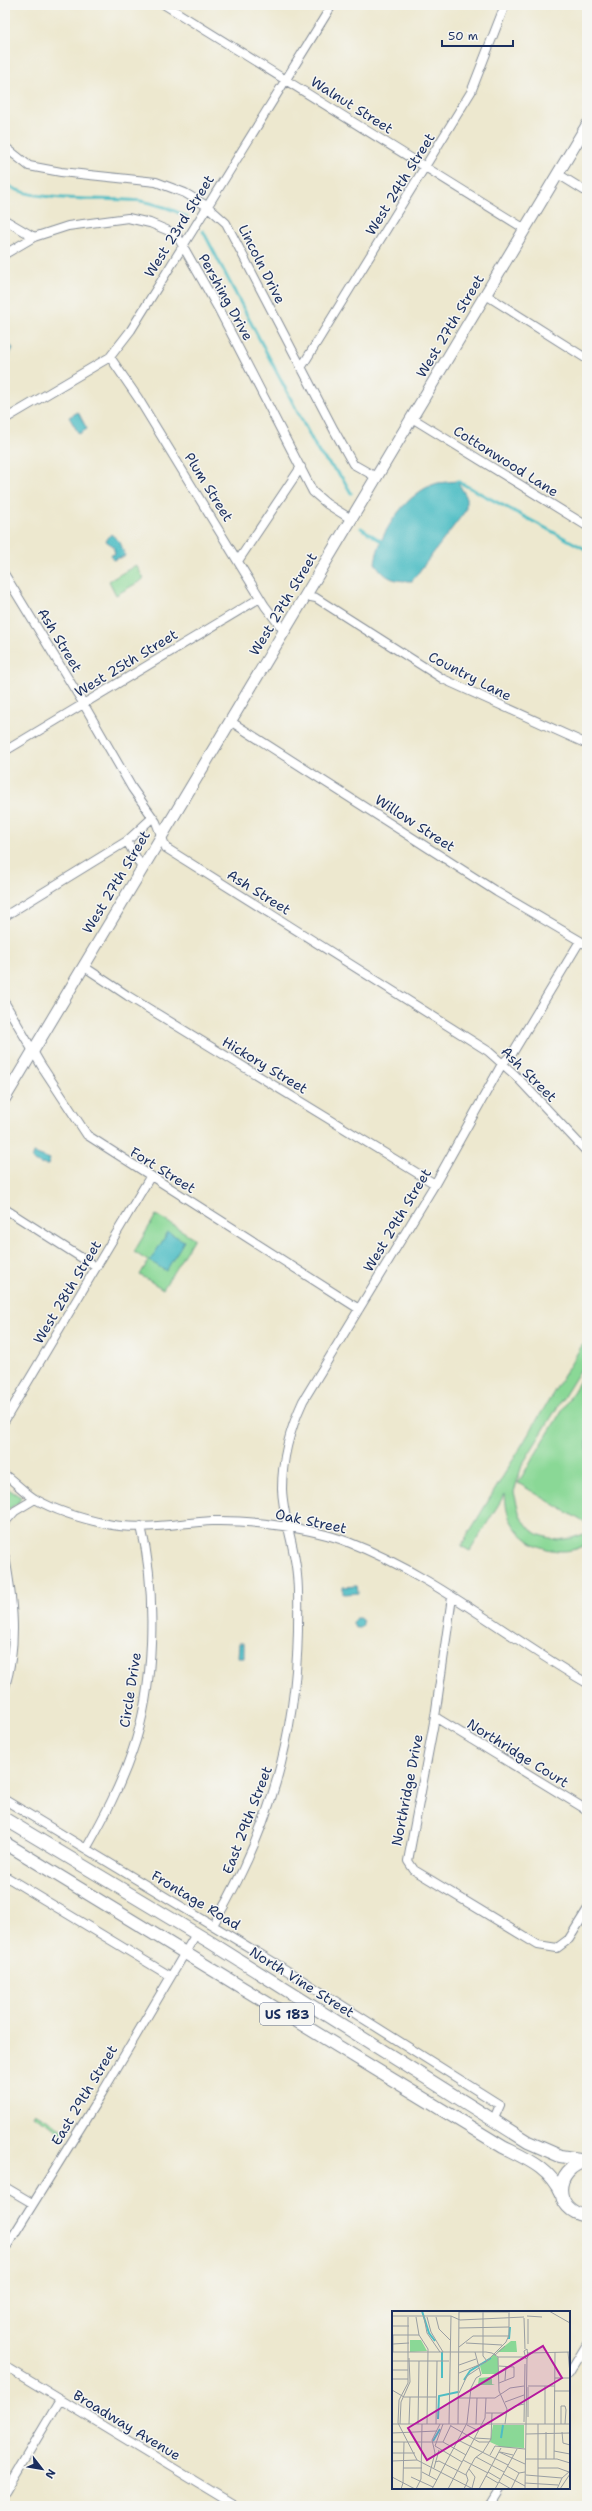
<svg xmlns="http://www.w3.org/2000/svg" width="592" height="2511" font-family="'Shantell Sans',sans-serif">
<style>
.green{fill:#8ad896;stroke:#52847a}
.water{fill:#4ebdc4;stroke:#347691}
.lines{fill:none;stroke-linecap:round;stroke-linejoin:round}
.stream{stroke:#4ebdc4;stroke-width:3}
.minor-casing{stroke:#848c96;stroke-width:10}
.secondary-casing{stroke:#848c96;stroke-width:13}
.primary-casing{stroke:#848c96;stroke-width:14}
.minor{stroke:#fff;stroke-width:8}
.secondary{stroke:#fff;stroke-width:11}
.primary{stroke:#fff;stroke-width:12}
.labels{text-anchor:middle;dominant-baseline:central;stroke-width:3;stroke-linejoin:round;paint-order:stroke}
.shield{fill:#f6f6f2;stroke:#5d6b8a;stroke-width:1}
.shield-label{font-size:13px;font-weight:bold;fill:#1b2f5e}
.street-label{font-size:14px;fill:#1b2f5e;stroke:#f6f6f2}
.inset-river{fill:none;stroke:#4ebdc4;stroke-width:2}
.inset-road{fill:none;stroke:#999ea2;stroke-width:1}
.view{fill:#b5179e;fill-opacity:0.15;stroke:#b5179e;stroke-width:2}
.inset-edge{fill:none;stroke:#1b2f5e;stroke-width:2}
</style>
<rect width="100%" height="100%" fill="#f6f6f2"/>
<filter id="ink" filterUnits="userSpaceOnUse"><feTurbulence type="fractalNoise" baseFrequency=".025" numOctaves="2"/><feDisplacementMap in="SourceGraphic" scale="8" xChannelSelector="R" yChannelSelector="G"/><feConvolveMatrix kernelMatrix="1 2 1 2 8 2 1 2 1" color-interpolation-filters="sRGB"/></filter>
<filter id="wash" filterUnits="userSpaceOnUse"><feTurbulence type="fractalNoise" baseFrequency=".012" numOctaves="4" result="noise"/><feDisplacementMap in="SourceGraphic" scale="16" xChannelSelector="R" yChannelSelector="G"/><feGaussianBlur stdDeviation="0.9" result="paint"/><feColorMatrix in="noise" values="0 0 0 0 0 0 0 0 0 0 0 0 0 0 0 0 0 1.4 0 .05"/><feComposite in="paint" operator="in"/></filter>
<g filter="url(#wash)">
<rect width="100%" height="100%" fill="#ede8cf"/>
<path class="green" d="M136,565L144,579L116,595L109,581Z
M156,1215L194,1238L163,1289L140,1275L148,1261L134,1252Z
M587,1337V1359L522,1465L514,1492L520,1516L531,1530L540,1535L557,1540L572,1538L587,1533V1544C562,1560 524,1547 511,1521C506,1512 506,1504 505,1494L470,1551L461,1546Z
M587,1369V1524L518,1483Z
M5,1487L21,1497L19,1502L9,1509L5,1507Z
M35,2112L65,2130L63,2133L33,2115Z"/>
<path class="water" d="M9,344L13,348L5,363V345Z
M78,412L87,429L79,434L69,417Z
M457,481L466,496V510L412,581C393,581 386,579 375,563C379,533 407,491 438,483C444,482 451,482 457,481Z
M111,534L120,542L125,556L113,560L111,555L115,554L113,546L106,541Z
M34,1153L50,1159L48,1165L40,1164L32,1159Z
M168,1232L184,1241L166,1271L150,1261Z
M357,1586L358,1593L343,1594V1587Z
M353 1623a5 5 0 1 1 10 0a5 5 0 1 1-10 0Z
M239,1643H244V1658H238Z"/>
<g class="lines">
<path class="stream" d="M5,183C28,204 109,197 141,201C157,204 173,209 187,217
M203,231L319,453L343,479L351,493
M457,481L587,550
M361,528L381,541"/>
</g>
</g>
<g filter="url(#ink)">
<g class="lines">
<g class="minor-casing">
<path id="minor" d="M165,5L525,229
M5,147L29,166L61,172L156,182L185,193L207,206L226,223L334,430L353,464L376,477
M558,174L587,192
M5,220L34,237
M5,254L34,237L68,226L128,218L150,223L176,234L218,308L313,492L327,504L351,519
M486,295L587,359
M110,357L138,398L265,606L284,631
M301,368L471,92L505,5
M412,418L587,526
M5,419L110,357L131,330L332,5
M238,561L301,467
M5,575L83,703L132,788L156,822L166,848L488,1051L515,1075L587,1152
M306,596L316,598L443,679L587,744
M230,721L497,892L587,945
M5,751L260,598
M127,841L142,868
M5,916L127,841L152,818
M83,966L128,996L435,1184
M5,1003L41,1065L87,1135L359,1309
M5,1209L96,1267
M5,1420L150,1177
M5,1475C15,1482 24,1492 35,1499C56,1511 83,1519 107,1524C141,1531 178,1523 212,1521C251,1520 312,1528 348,1542C434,1575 507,1637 587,1683
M5,1522L15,1511L35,1499
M5,1557C13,1601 18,1643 5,1687
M452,1597L435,1717L408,1861L414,1870L538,1945L557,1948L569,1939L587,1910
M435,1717L587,1810
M5,1800L275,1963L500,2105L493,2121
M86,1849C104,1817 120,1787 132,1752C155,1688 157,1592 141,1526
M5,1876L170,1976
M213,1925C269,1832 296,1738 298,1630C298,1612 299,1593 297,1575C295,1547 283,1518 282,1489C282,1458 290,1429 303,1401L435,1184L502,1064L512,1054L580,941
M5,2187L32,2203
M5,2249L102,2093L196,1934
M5,2366L236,2506
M569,2374L587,2344
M5,2492L60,2400
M490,2506L501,2488"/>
</g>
<g class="secondary-casing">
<path id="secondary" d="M5,1098L587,125"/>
</g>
<g class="primary-casing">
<path id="primary" d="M5,1819L210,1942L528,2142L560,2156L586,2160
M5,1843L503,2147C527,2159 550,2168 561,2194
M587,2161C553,2168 552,2211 587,2216"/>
</g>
<use href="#minor" class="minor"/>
<use href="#secondary" class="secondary"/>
<use href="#primary" class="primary"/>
</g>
</g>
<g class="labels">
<rect class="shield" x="260" y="2003" width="54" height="22" rx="3"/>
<g class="shield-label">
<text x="287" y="2014">US 183</text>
</g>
<g class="street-label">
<text transform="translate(352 105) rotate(32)">Walnut Street</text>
<text transform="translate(400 184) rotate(-58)">West 24th Street</text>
<text transform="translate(179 226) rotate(-58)">West 23rd Street</text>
<text transform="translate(262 264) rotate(63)">Lincoln Drive</text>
<text transform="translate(226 297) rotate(61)">Pershing Drive</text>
<text transform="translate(450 326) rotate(-59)">West 27th Street</text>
<text transform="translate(506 461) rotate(32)">Cottonwood Lane</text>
<text transform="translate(209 487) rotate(58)">Plum Street</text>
<text transform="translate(283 604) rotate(-59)">West 27th Street</text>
<text transform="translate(60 640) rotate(59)">Ash Street</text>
<text transform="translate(126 663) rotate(-31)">West 25th Street</text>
<text transform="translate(470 676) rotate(27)">Country Lane</text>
<text transform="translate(415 823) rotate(33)">Willow Street</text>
<text transform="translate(116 882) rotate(-59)">West 27th Street</text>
<text transform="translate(259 892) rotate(32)">Ash Street</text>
<text transform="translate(265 1065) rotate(31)">Hickory Street</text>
<text transform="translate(529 1074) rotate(45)">Ash Street</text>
<text transform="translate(163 1170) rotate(32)">Fort Street</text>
<text transform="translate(397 1220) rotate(-59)">West 29th Street</text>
<text transform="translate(67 1292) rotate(-59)">West 28th Street</text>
<text transform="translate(311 1521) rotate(12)">Oak Street</text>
<text transform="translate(130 1690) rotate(-81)">Circle Drive</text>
<text transform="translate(518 1753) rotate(32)">Northridge Court</text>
<text transform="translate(407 1790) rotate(-79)">Northridge Drive</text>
<text transform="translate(247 1820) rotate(-69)">East 29th Street</text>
<text transform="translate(196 1900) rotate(31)">Frontage Road</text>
<text transform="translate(302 1982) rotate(32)">North Vine Street</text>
<text transform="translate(84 2095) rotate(-59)">East 29th Street</text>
<text transform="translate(127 2425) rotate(31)">Broadway Avenue</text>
</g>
</g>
<g transform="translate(392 2311)">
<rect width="178" height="178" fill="#ede8cf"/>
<path d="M18,29H29L35,40L18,41ZM119,30H124L125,41H105ZM102,43L106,47V63H90L88,55ZM97,66L100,68V73L103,74H83L86,73L87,67ZM101,114H132V137L109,136L98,131Z" fill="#8ad896"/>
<path class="inset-river" d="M30,0L37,22L43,30M117,28L118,16M50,41V67M72,69L78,60L99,47M46,108L47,85L66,81M109,127L111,114M41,130L48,118"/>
<path class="inset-road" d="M91,0V45L95,50M157,0L178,12M67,1H116M0,5H59L68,9L132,6M135,5L150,6M16,6V72L7,89L6,112L25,149M24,6L27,24L36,38L35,113M32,6L35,22L48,41M35,6L39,21L51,41M44,6L47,18L58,29M132,7L133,38M136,8V33M0,15H17M67,17L117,16M0,24H27M74,32L110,34M1,33L17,32M67,36L81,25H117M135,38L136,46L134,48L132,40ZM0,41H94L100,42L106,46H132M1,41V24M176,41L178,63M135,42L178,41M103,44L113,35M106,46L107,80L115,98L113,113M0,50H57M67,54L84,48M107,55L122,56V66L107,72M0,59H16M67,62L94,51L114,31L117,24V0M163,67H178M0,68H16M113,69L114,55M136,75H162M0,79L12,86H44M162,80H178M67,82L75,65L87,57M67,87H103L118,77L132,75M113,91L132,84M94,102H114M114,102L123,95L132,93M136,106V76M132,111L133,53M0,113H178M8,113L9,91L18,71L17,47M17,113L18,86M26,113L27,50M44,113L45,50M51,113L43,135L70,151M57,113L59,5M66,113L67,0M84,113L85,87M153,113V75M169,113V95H173L174,99L173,113M75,114L87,120M59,115L87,131H97M170,121L171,132L178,134M0,122L45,120M134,123L178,122M83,127L99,128M66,129L116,154M0,131H51L74,144M51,131L59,114M162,140L178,143M107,141L133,153M108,141L121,144M0,142H23M98,144L103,135L133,138M84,146L112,161M133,148H165L178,152M154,148V121M162,148L163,41M71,149L96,162M0,150L25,149L81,178M43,151L47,150L74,164M115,155L127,162L133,161M11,157H30M42,157L47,139M146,157H166L177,161M77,158L83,166L80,177M30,161L45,169M96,161L108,168M111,163L133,175M134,164L170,167M37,165L43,142L40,129L48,113M94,165L106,172M0,166L23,178M19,166L41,176M107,171L119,178M133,172L166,174M9,178L11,172L12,131M24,178L29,168L30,113M40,178L75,112L79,77L84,67L89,64L83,41M56,178L93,107L94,87M72,178L76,169L74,163L83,147L91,141L99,128L100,102M87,178L109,137M103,178L125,138M119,178L127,162M133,178L135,47M146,178V113M165,178L170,167L178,160M168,178L178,163"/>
<path class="view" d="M151,35L170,67L35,149L16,117Z"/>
<rect width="178" height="178" class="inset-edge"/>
</g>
<rect width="592" height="2511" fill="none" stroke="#f6f6f2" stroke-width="20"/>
<g transform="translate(42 2469) rotate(121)" stroke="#f6f6f2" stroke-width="3" paint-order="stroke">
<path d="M0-3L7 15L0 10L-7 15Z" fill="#1b2f5e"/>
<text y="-6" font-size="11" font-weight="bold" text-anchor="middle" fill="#1b2f5e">N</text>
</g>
<path d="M442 40v6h71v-6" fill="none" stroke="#1b2f5e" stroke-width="2"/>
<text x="448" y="40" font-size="12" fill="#1b2f5e" stroke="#f6f6f2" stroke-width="3" paint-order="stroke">50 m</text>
</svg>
